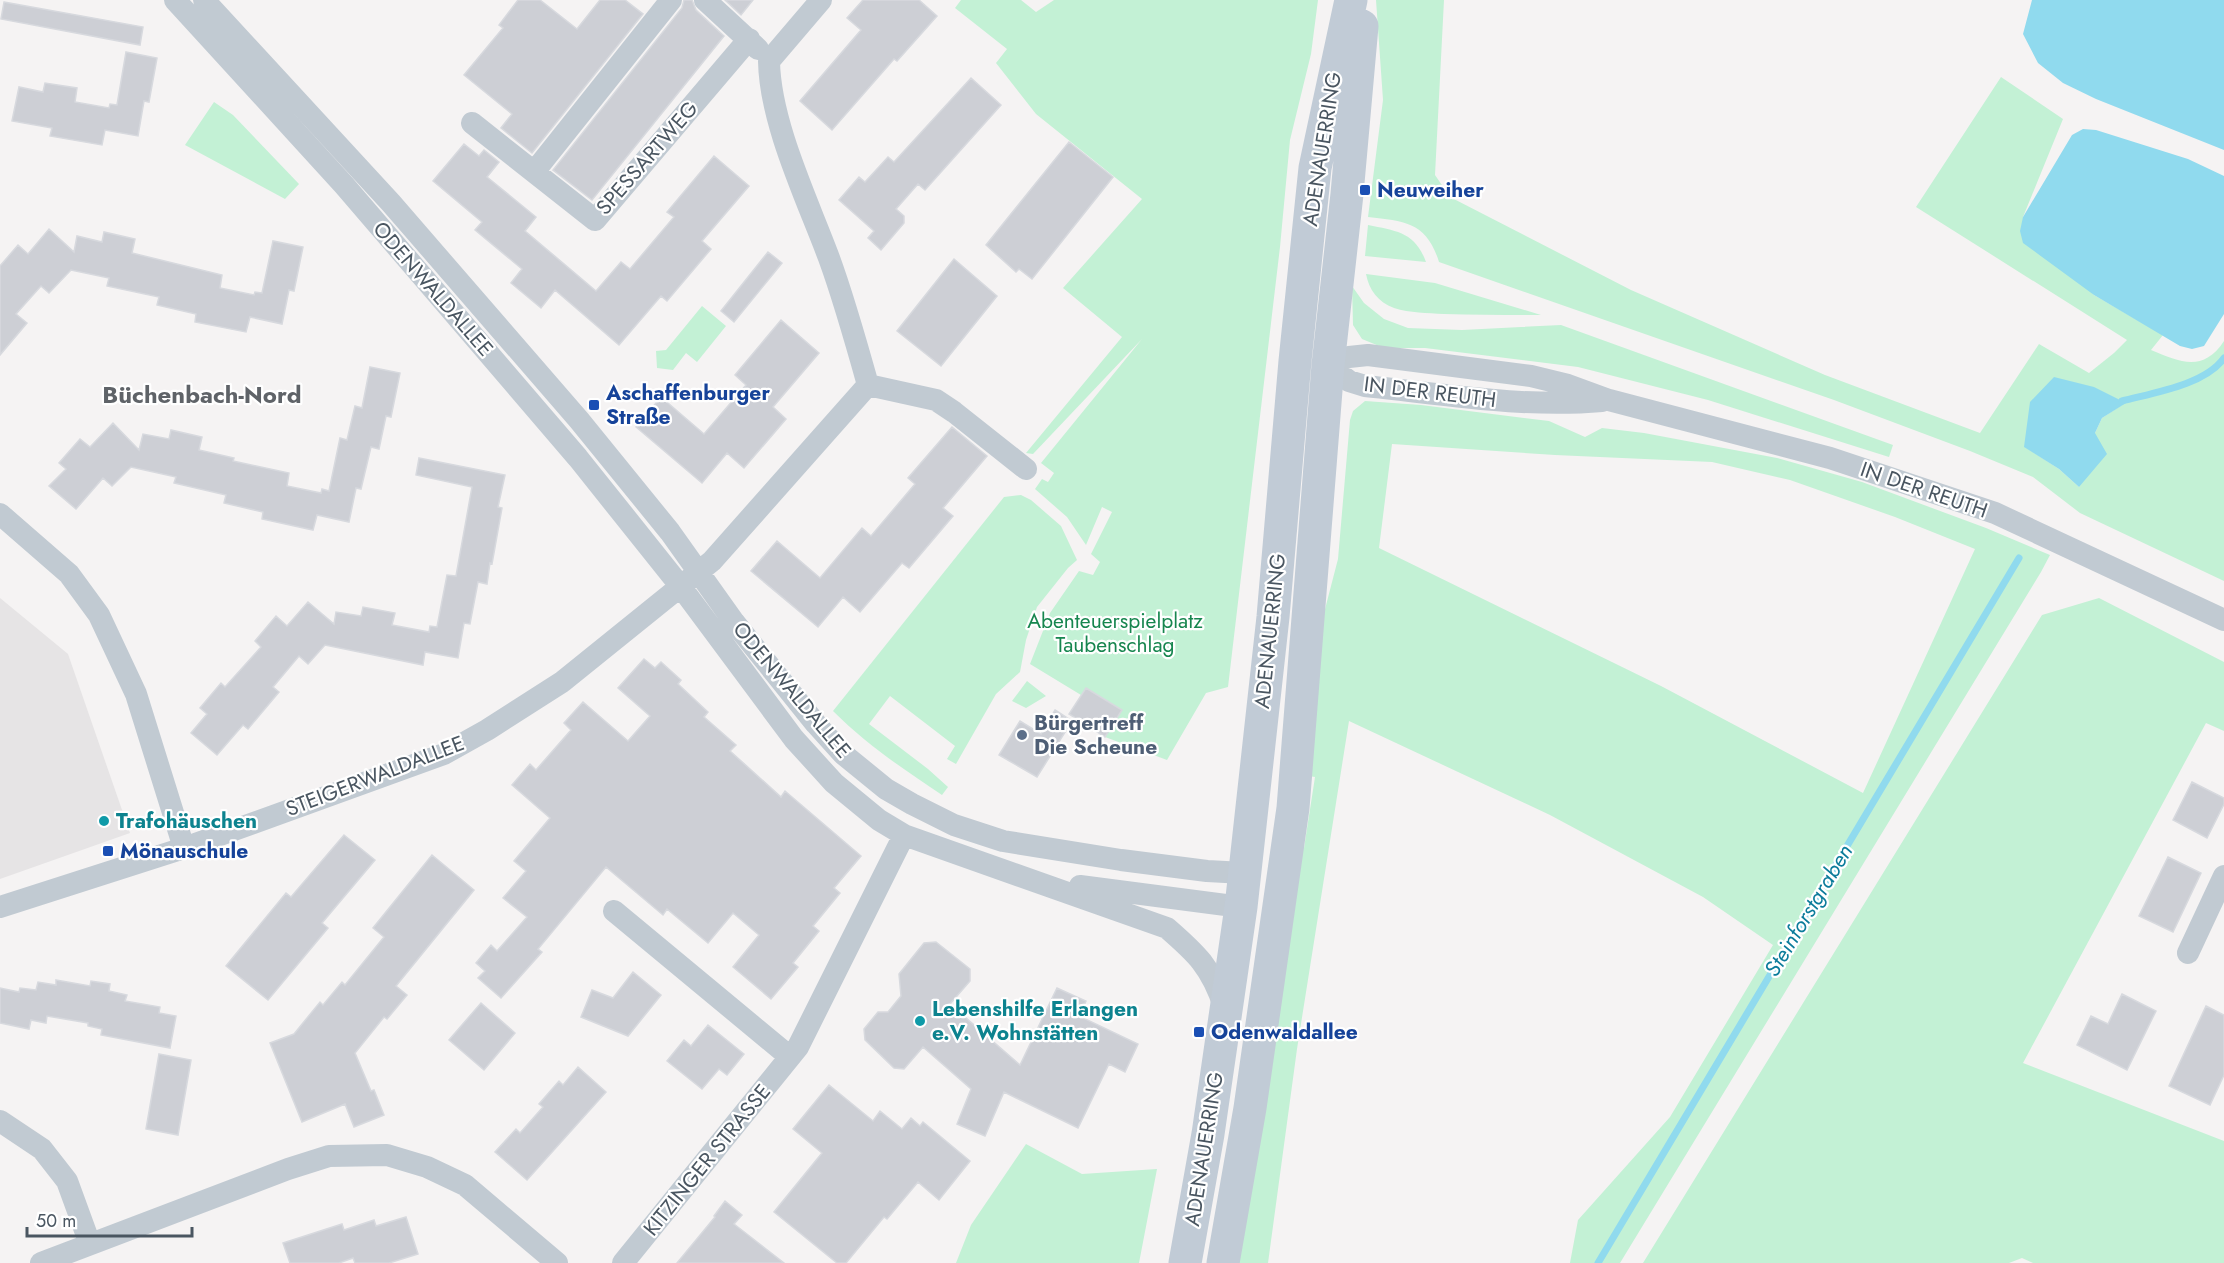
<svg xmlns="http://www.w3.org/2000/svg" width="2224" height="1263" font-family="Jost,sans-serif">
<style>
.education{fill:#e6e4e5}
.green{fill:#c3f1d5;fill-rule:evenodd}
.water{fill:#90daee}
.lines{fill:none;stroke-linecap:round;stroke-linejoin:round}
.stream{stroke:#90daee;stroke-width:7}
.building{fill:#cdcfd5;stroke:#d7d9de;stroke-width:1.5}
.street{stroke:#c1cad2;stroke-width:22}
.secondary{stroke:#c1cbd6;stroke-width:33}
.transit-dot{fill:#1a4fb4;stroke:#fff;stroke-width:2}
.service-dot{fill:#5c6f8a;stroke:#fff;stroke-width:2}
.culture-dot{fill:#0f9aa8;stroke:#fff;stroke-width:2}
.labels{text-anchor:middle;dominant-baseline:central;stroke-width:4.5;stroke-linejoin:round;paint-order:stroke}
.street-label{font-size:21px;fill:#4a5661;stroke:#fff}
.transit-label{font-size:21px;font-weight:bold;fill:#164399;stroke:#fff;text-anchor:start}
.park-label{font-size:21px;fill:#17864f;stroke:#fff}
.service-label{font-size:21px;font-weight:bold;fill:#4e5e75;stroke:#fff;text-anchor:start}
.culture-label{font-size:21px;font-weight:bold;fill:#0d838f;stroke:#fff;text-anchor:start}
.water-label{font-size:22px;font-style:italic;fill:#0c7c9b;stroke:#fff}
.quarter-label{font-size:24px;font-weight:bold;fill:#5f6368;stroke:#fff}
</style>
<rect width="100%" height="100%" fill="#f5f3f3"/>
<path class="education" d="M0,598L68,654L130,833L0,879Z"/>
<path class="green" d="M961,0H1021L1036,12L1054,0H1318L1311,54L1290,140L1280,247L1228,687L1206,693L1167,760L1105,737L1122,710L1086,688L1081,695L1030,664L1050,613L1079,571L1093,575L1100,562L1091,554L1112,512L1102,507L1086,545L1067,517L1035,489L1042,479L1048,482L1054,473L1041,463L1142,339L1033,454L1026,453L1122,337L1063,288L1142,199L1036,114L996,63L1007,49L955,8Z
M1376,0H1444L1435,175L1450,197L1631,290L1825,375L1980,433L2039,344L2089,373L2114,353L2127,340L1916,207L2001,77L2063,119L2023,217L2094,295L2163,335L2151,350C2180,362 2203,373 2224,341V581L2080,513L2033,477L1970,451L1834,400L1439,262C1427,223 1406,221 1368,217L1383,100ZM2125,403L2102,418L2095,433L2079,487L2059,469L2025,447Z
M214,102L233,115L299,184L285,199L185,145Z
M1368,225C1397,231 1415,232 1426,262L1365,256Z
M1366,274L1435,283L1541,315C1509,315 1476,315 1444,314C1427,313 1410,313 1394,308C1378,302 1369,290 1366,274Z
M1352,286L1364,303L1384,319L1408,328L1462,330L1561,325L1893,445L1889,457L1708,400L1578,367L1425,348H1384L1362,339L1353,325Z
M702,306L726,326L697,362L686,353L673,370L657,368L656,351L666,350Z
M1365,401L1421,405L1549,421L1585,437L1602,428L1644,433L1777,458L1862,482L1986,528L2050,555L2041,572L1620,1263H1570L1578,1220L1670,1117L1773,945L1703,897L1550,815L1349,721L1297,1049L1268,1263H1235L1298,848H1304L1315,777L1308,776L1324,613L1338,559L1350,420L1353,411ZM1392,444L1555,455L1712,462L1790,480L1895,517L1975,549L1863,793L1661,686L1379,548Z
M1021,495L1031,500L1061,526L1077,560L1068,568L1037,607L1026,640L1020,672L996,694L956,764L947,759L955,746L890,696L869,724L928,769L948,787L942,795C903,769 866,744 833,711L1004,497Z
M2099,598L2224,662V731L2206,723L2023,1063L2224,1141V1263H2033L2022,1258L2009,1263H1643L2042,615Z
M1027,681L1046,696L1026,708L1012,701Z
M1026,1144L1082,1174L1157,1169L1139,1263H956L971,1225Z"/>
<path class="water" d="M2032,0H2224V150L2096,99L2063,83L2038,63L2023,34Z
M2083,129L2096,130L2188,159L2224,176V314L2204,346L2192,349L2180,346L2094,295L2023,243L2020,231L2023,217L2072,135Z
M2054,377L2094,387L2126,403L2102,418L2095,433L2107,454L2079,487L2059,469L2024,447L2030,402Z"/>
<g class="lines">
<path class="stream" d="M2122,401C2152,393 2205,385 2224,358
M1598,1263L2019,558"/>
</g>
<path class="building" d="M518,0H540L577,29L600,0H625L643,14L532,153L501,128L512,114L464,75L503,28L499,25Z
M684,0H692L696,10L724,36L592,200L553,170L682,8Z
M725,0H753L741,15Z
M863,0H919L937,16L897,61L894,59L832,130L800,101L861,30L847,18Z
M4,2L143,27L140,45L1,19Z
M126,52L157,58L149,102L144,101L138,136L105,130L102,145L50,136L52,128L12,121L19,87L43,92L45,83L77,88L75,102L109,108L110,104L117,105Z
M971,78L1001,105L925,190L918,184L896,209L904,216V223L881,250L868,238L874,231L839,200L859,177L865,182L888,157L894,162Z
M1069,142L1113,177L1032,279L1019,269L1016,272L986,245Z
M464,144L479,156L484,150L499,162L487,177L536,217L525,231L596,291L621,262L630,269L674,217L667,212L714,156L749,186L702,241L711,249L667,301L661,296L619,345L555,290L541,308L511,283L522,269L475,230L482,222L433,181Z
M49,229L74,252L77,236L102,242L104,232L135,239L132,253L222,275L220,288L254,295L255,292L262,293L273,241L303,247L294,291L289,290L282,324L250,317L246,332L195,322L196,314L157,305L159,297L107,286L109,278L71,270L49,293L41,286L16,314L27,323L0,355V266L18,245L28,254Z
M768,252L782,263L734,322L721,311Z
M954,259L997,296L941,366L897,331Z
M781,320L819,353L773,407L786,419L744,468L727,453L702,483L636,427L661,397L704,434L746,385L735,375Z
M370,367L400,373L391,417L386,416L379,449L371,447L361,489L356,488L349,522L317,515L313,530L262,519L263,512L224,503L226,495L174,483L176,477L131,467L112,486L103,478L76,509L49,486L66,469L59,463L80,439L90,447L113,423L139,450L143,434L169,439L171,430L202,437L199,450L234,458L233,461L289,473L287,486L321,493L322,489L329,491L340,438L347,440L355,406L362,408Z
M952,427L987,456L943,508L953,516L909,568L902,563L860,612L843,597L818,627L751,571L777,541L820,578L862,528L871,536L915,484L908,478Z
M419,458L505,475L498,507L502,508L492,564L490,563L487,584L478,582L470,624L464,623L458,658L425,652L423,665L325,645L308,664L299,656L273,687L279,692L248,729L243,725L217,755L191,733L207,714L200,708L221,683L225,687L261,647L255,641L276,616L287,626L308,602L334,624L336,612L361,616L363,607L395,613L392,625L429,632L430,626L437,627L447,575L456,576L472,487L416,475Z
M644,659L655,668L661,662L681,680L678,684L708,712L704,717L736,745L730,751L781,797L785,791L861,856L834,888L840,893L813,926L819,931L793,963L798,967L771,999L733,967L759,935L733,913L708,943L667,909L663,915L606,867L538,949L542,952L501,998L478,978L485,971L476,963L491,945L497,951L527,917L503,898L526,871L514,861L550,818L512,785L530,764L536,770L571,730L564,723L583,702L628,741L650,716L618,688Z
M1086,688L1122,710L1105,737L1069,714Z
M1055,710L1072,721L1037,777L999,755L1020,721L1041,734Z
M2192,782L2224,798V804L2207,838L2173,820Z
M344,835L375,860L322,923L328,928L268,1000L226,966L286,893L291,897Z
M432,855L474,890L396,986L407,995L387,1019L384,1017L355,1053L371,1091L374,1090L384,1115L354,1127L345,1104L302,1122L270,1043L294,1034L320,1002L323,1005L342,982L345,985L384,937L373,928Z
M2168,857L2201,873L2173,932L2139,916Z
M936,942L970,969V981L950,1004L1020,1065L1057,988L1086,1001L1079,1016L1138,1044L1125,1072L1109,1064L1078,1128L1004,1092L985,1136L957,1124L971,1089L923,1047L904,1069L894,1068L865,1040L864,1029L878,1012H888L901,996L899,974L924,943Z
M633,972L661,995L628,1036L581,1017L592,990L613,998Z
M56,980L90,986L91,981L110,984L109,991L127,995L125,1001L160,1007L159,1013L176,1016L170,1048L101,1035L102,1029L88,1026V1023L47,1016L46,1023L31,1020L29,1029L0,1023V988L19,992L20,988L36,990L38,982L56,985Z
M2122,994L2156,1011L2127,1070L2077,1045L2091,1016L2108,1024Z
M481,1003L515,1033L484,1070L449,1040Z
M2206,1006L2224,1015V1075L2210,1105L2169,1086Z
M708,1025L744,1054L727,1075L719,1069L702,1089L667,1061L684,1040L691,1046Z
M159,1054L191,1060L178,1135L146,1129Z
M578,1067L606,1092L527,1180L495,1152L516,1129L520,1133L543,1107L539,1104L559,1081L563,1085Z
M829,1085L873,1121L880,1111L902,1129L911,1118L920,1126L923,1122L970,1161L939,1200L918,1182L887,1219L884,1217L846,1263H837L774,1212L822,1153L793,1129Z
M725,1201L742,1215L734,1224L784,1263H677L715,1217L714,1216Z
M406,1217L418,1254L389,1263H355L353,1258L339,1263H290L283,1243L342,1224L344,1230L374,1220L376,1226Z"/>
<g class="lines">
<path class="street" d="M175,0L344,185L578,458L681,587L794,739L834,783L879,820L904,835L1167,928C1197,954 1211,967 1224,1006
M204,0L391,203L579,420L670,532L734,622L816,724L843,754L886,789L912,804L954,825L1003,841L1121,860L1207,871L1244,873
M705,0L758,49
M821,0L769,61C770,123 807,199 829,258C844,299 856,342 868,385
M472,123L595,220L749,39
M534,172L671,0
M1328,365L1349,357L1368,355L1531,376L1568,385L1609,400L1830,458L1995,513L2224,620
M1328,365L1349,381L1365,386C1443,394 1523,408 1602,401
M868,385L936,400L954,412L1026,469
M0,514L69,574L99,615L136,694L184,848
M1080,886L1241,907
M0,907L184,848L273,816L444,754L487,730L562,682L712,561L868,385
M614,911L790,1057
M2188,953L2224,876
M0,1121L42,1149L67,1181L90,1244
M41,1263L288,1169L329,1156L387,1155L427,1167L465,1185L557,1263
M623,1263L798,1047L904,835"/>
<path class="secondary" d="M1185,1263L1208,1134L1241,907L1273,617L1295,361L1315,168L1351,0
M1223,1263L1250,1108L1293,808L1328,365L1347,194L1362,26"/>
</g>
<g class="transit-dot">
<rect x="1359" y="184" width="12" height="12" rx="3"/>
<rect x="588" y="399" width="12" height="12" rx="3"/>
<rect x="102" y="845" width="12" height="12" rx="3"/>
<rect x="1193" y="1026" width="12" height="12" rx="3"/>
</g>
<circle class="service-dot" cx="1022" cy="735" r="6"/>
<g class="culture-dot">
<circle cx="104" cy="821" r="6"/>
<circle cx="920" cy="1021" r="6"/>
</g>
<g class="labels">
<g class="street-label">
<text transform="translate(1322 149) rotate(-81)">ADENAUERRING</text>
<text transform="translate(647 158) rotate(-49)">SPESSARTWEG</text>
<text transform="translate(433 289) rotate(49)">ODENWALDALLEE</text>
<text transform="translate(1430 392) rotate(7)">IN DER REUTH</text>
<text transform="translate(1924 490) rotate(19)">IN DER REUTH</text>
<text transform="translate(1270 631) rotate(-84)">ADENAUERRING</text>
<text transform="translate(792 690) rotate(50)">ODENWALDALLEE</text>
<text transform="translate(375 776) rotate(-21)">STEIGERWALDALLEE</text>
<text transform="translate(1204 1149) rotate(-81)">ADENAUERRING</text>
<text transform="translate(707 1160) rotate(-51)">KITZINGER STRASSE</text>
</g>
<g class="transit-label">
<text x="1377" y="190">Neuweiher</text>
<text x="606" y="393">Aschaffenburger<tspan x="606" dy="24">Straße</tspan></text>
<text x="120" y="851">Mönauschule</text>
<text x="1211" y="1032">Odenwaldallee</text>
</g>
<g class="park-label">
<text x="1115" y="621">Abenteuerspielplatz<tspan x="1115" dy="24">Taubenschlag</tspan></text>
</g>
<g class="service-label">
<text x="1034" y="723">Bürgertreff<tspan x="1034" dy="24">Die Scheune</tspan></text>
</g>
<g class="culture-label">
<text x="116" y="821">Trafohäuschen</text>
<text x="932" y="1009">Lebenshilfe Erlangen<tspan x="932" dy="24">e.V. Wohnstätten</tspan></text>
</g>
<g class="water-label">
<text transform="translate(1808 910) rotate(-59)">Steinforstgraben</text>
</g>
<g class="quarter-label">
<text x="202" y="394">Büchenbach-Nord</text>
</g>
</g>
<path d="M27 1227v9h165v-9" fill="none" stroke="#4a5661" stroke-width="3"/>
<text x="36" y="1227" font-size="18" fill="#4a5661" stroke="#ffffff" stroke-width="4.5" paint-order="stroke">50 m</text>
</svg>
